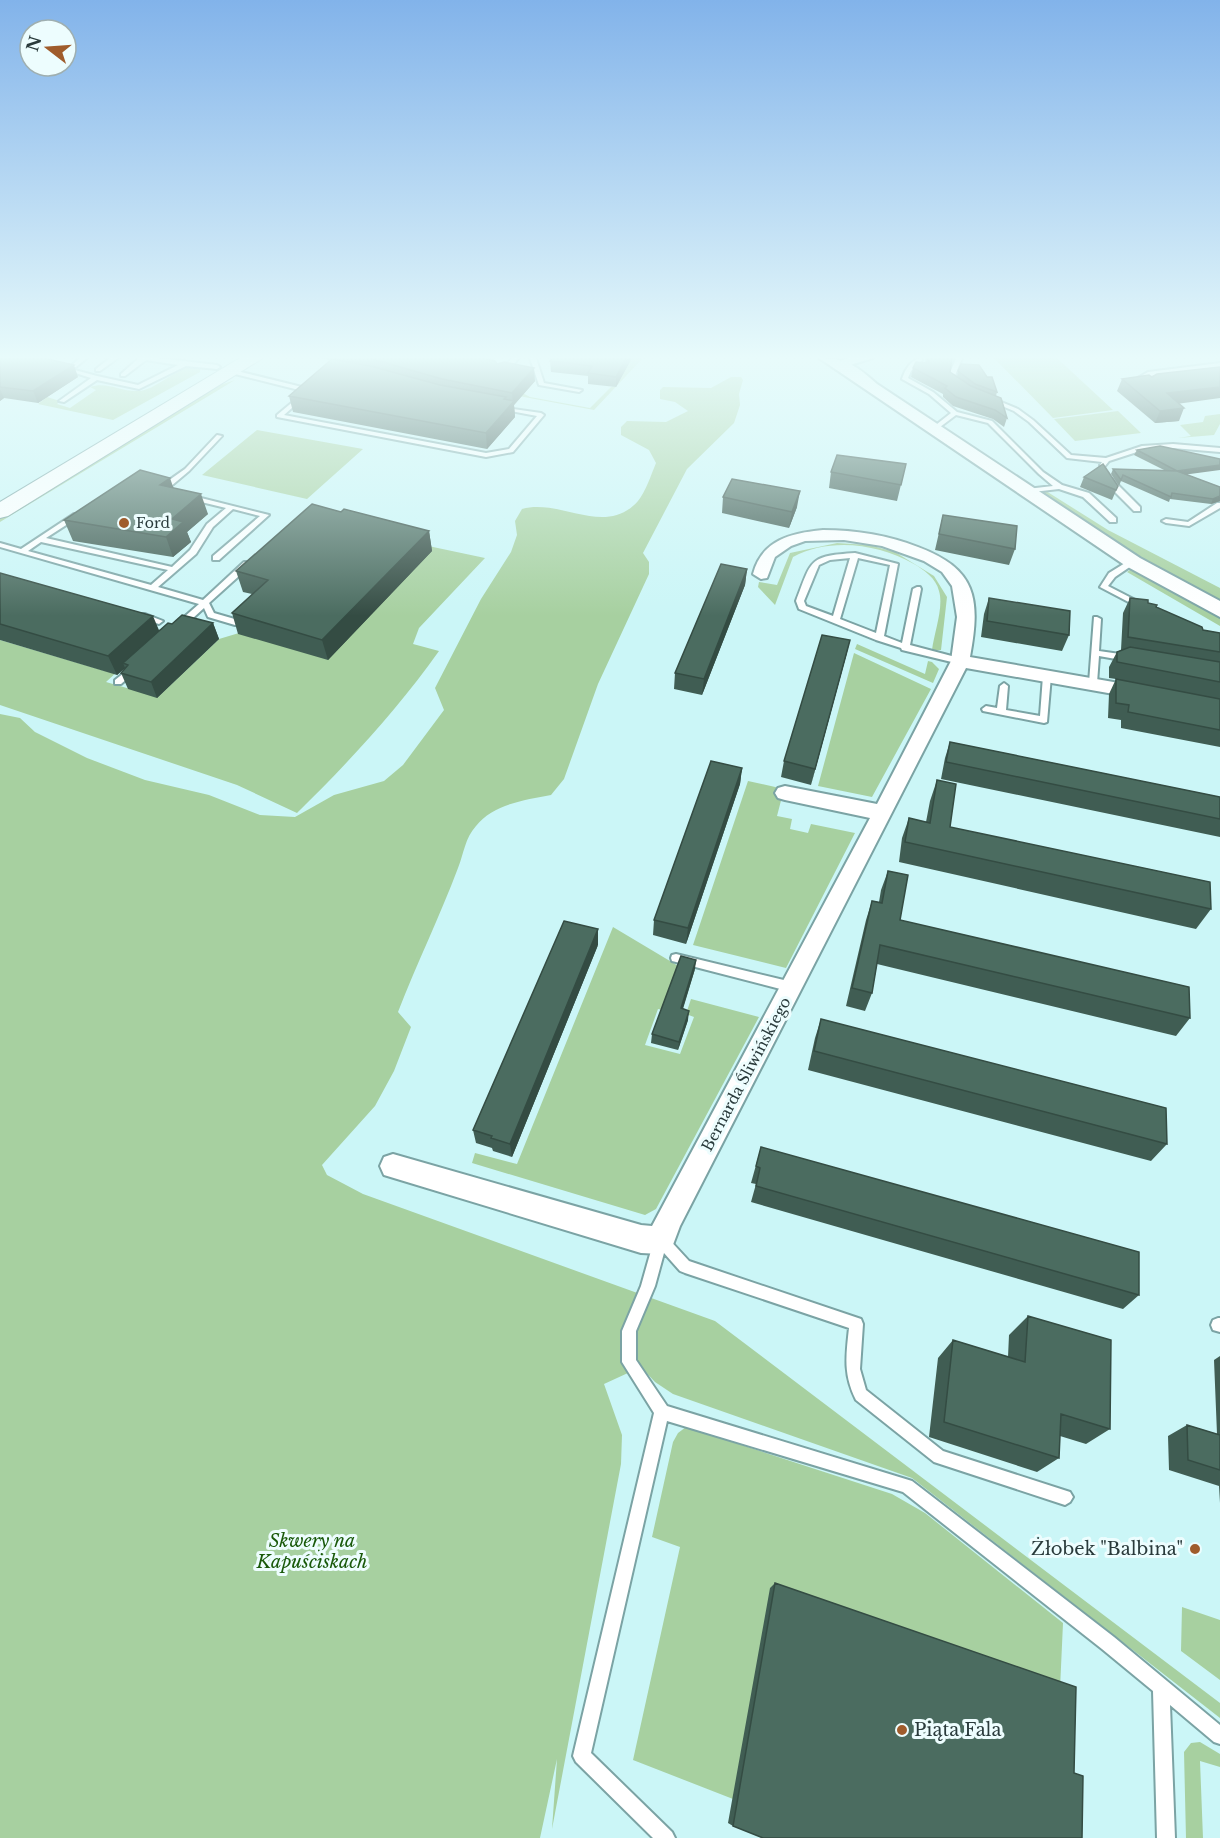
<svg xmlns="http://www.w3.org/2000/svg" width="1220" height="1838" font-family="'Libre Baskerville',serif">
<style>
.green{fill:#a7d0a0}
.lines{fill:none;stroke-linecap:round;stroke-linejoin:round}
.service-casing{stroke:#7ba3a4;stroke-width:4}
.minor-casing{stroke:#7ba3a4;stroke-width:4}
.tertiary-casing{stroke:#7ba3a4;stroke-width:4}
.secondary-casing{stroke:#7ba3a4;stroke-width:2}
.service{fill:#fff;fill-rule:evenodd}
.minor{fill:#fff;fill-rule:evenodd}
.tertiary{fill:#fff;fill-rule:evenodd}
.secondary{fill:#fff;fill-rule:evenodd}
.wall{fill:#405d53}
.shaded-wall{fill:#344c43}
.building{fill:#4b6c60;stroke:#344c43;stroke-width:1.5}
.poi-dot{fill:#9f5c2c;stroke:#edfdfe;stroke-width:2}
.labels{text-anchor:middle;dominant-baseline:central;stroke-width:6;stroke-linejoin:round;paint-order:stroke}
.far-poi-label{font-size:14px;fill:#293a3b;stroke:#edfdfe;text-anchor:start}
.street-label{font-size:15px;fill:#293a3b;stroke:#edfdfe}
.near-park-label{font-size:18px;font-style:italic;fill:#19590a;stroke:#edfdfe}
.near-poi-label{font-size:18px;fill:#293a3b;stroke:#edfdfe;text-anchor:end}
</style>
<rect width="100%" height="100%" fill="#cbf6f7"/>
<path class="green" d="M488,358H495L485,373L530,397L590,408L611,387H616L632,358H643L594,410L465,386Z
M994,358H1057L1113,410L1053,418Z
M195,366L200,367V372L113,420L38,404L47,397L60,401L57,404L70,408L96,390L90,387C107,381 121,392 138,391C155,391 175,368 195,366Z
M731,377H741L743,380L739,394L740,405L734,423L687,469L643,553L649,562V574L598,684L564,779L551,795C525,800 493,804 476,826C465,838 464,853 458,868C440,916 417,963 398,1012L411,1027L394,1071L375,1106L322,1165L327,1175L363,1194L715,1321L1220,1703V1718L912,1478L673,1394L655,1382L641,1367L604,1384L622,1435L621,1464L552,1829L557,1759L540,1838H0V714L20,718L35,732L87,758L145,780L209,795L260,815L295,817L334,795L384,781L403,765L444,710L435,688L481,599L511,552L517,535L515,521L522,509C561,498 605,538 638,501C646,491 651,475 656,463L649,450L621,435V427L627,421L666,422L688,411L675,402L660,399V390L663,387L711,388Z
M235,380L0,522V517L220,385Z
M1118,411L1141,433L1075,441L1054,419Z
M1220,414V424L1214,435L1178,438L1191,436L1180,425L1203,422L1205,416Z
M257,430L363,449L307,499L202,475Z
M1046,491L1108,530L1220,588V603L1147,561L1042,493Z
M348,529L485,558L419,628L413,644L439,651C397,710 349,762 297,813L237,785L0,705V640L105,671L158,634L106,682L158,697L219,639L239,633Z
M837,543L869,545L895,552L934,576L947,597L941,650H932C934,633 944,607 939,591C936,578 924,570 914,564C878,544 831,537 793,557L775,605L758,587L759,582L777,585L790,553Z
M1131,569L1220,618V626L1127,572Z
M857,644L925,674L928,661L932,662L939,669L933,683L855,649Z
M854,653L931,689L872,797L818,786Z
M748,781L784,789L777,816L792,819L790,829L808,833L811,824L855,833L786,968L693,945Z
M613,927L680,967L688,989L670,985L665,1001L681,1014L658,1009L645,1045L680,1054L694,1017L686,1014L691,999L759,1017L656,1209L645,1215L472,1163L475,1153L517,1164Z
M686,1427L892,1494L925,1513L1063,1623L1060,1689L733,1799L633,1760L680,1547L652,1537L673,1442L678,1433Z
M1182,1607L1220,1620V1680L1181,1651Z
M1200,1742L1220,1754V1767L1200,1761L1203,1838H1186L1184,1752L1191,1743Z"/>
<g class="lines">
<g class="service-casing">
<path id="service" d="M80,358H87L76,367H72V365Z
M110,358H118L100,371H96V369Z
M139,358H158L217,365L220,367L217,369L186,366L139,389L97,380L64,402L59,401L91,378L60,368V366L97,376L138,385L178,365L146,360L125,376H121V374Z
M512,358H519L504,374H500V372Z
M530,358H536L544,383L582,390L579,392L539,385Z
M920,358L922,360L911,371L908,378L933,392L957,412L992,421L1043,472L1062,485L1089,493L1116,518V522H1110L1083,497L1059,489L1024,493V489H1027L1053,486L1039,474L988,423L956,415L936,430H932V428L951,413L929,394L902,379C905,370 910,361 920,358Z
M956,358H962L954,378L959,383L956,385L948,378Z
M1220,363V367L1150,376L1145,378L1150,385L1147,387L1138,378L1148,372Z
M233,370L306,388L310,386L313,388L307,392L231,373L230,372Z
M301,395L304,397L303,398L284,415L486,453L509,449L537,416L500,409V407L541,413L544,415L513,452L486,457L277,417V415Z
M990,399H994L1018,409L1033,420L1071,455L1106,458L1142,446L1173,444L1220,448V452L1173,448L1143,450L1109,461L1105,466L1103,467L1100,465L1102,462L1067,458L1029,422L1014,411L990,401Z
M217,435L222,436L189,471L164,492H158V488L185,469Z
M1106,479H1112L1140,507V511H1134L1106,483Z
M189,495L269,515L219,560H213V556L260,516L233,509L213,527L196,554L158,587L203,600L244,562H250V566L209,603L214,613L238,620V624L235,625L208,617L204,608L181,629H175V625L199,604L0,547V543L21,549L74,514H77V518L46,538L172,567L190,550L207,524L226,508L189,499ZM41,542L168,570L151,585L28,551Z
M1217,503H1220V508L1189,526L1166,523L1162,521L1166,519L1188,522Z
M855,553L898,564L884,636L902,643L913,589L917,587H920L921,589L910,645L963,659V663L960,664L902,650L901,648L876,640L799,609L796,601C812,560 808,556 855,553ZM850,558L833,616L806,606L804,601L819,565L830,560ZM858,558L890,565L876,633L840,619Z
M1130,560H1133L1137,562L1115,577L1108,586L1143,604V608H1140L1100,587L1109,573Z
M139,614H145L163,621L159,624L139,618Z
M1094,617H1097L1101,619L1099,651L1127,655L1131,658L1127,661L1099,656L1097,683L1093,686L1089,683Z
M134,665L137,666V670L121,684H115V680Z
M1047,673L1051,676L1047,722L1044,723L983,711L982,709L986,706L997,708L1000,686L1004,683L1008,686L1006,710L1040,716L1043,676Z
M676,954L792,982L796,984L798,987L796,990L792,992L676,962L672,961L671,958L672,955Z
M661,1234L666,1236L689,1261L861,1319L863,1324L860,1369L866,1390L943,1451L1070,1492L1073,1497L1070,1502L1065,1505L934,1462L856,1400C843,1374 846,1356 849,1328L685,1273L680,1271L664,1253L655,1286L636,1331V1360L667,1406L912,1481L1114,1637L1220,1725V1744L1214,1742L1170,1705L1175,1838H1157L1153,1691L1102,1649L903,1492L667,1421L591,1753L672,1832L675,1838H653L576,1762L573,1756L654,1413L622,1362V1331L641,1286L654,1240L656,1236Z
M1218,1318H1220V1332L1213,1330L1211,1325L1213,1320Z"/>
</g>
<g class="minor-casing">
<path id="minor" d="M848,358H873L837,369L830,365Z
M823,530C855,530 887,535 918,547C976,569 981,598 970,657L1142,687L1149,689L1151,693L1149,697L1142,699L966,668L680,1226L671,1250L661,1254L641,1253L384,1175L380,1166L384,1157L393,1154L641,1225L652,1226L870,818L785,800L778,798L775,793L778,788L785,786L877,804L951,661L957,617L952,586L942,572L924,561L882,546L844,540L805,541L791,546L775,557L767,578L761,579L753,574C762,540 791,533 823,530Z"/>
</g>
<g class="tertiary-casing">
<path id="tertiary" d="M819,358C846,358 857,366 877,384L1140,558L1220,601V617L1126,566Z"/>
</g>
<g class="secondary-casing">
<path id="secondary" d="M240,358H263L8,516L0,518V502Z"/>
</g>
<use href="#service" class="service"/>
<use href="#minor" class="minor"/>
<use href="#tertiary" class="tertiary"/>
<use href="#secondary" class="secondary"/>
</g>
<path class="wall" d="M0,358L78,377L38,403L4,398L0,401Z
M320,358H488L487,359L497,364L535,381L514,405L515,417L487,449L293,412L289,396L331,360Z
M552,358H632L616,387L588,384V376L551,372L550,361Z
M926,358H952L950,372L957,376L958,371L997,392L996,396L1007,418L1004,427L993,419L953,406L943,397V394L911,377L913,368L925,363Z
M1122,379L1179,403V421L1155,423L1117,391Z
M1137,450L1187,474L1220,501L1211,504L1170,499L1169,502L1121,481L1119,486L1111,474L1113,469L1164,470L1134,455Z
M906,464L897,501L829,488L831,472Z
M1084,477L1118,486L1112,500L1080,487Z
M173,488L208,514L187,532L191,542L173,557L73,541L64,520Z
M723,497L797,507L789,528L722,513Z
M341,512L429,531L432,551L328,660L238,634L232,613L252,594L243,592L236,571Z
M943,515L1015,549L1009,565L935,550Z
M747,569L745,585L702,695L674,689L675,673Z
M0,573L159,630L172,624L213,623L219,639L157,698L128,689L121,673L125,668L117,675L0,640Z
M989,598L1069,635L1062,651L981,637L984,614Z
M1130,598L1148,603L1203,630L1220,633V747L1121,728V720L1108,718L1109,694L1116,679L1109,678V667L1117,652L1121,650L1123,613Z
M850,640L846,656L811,785L781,777L784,761Z
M950,742L1220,797V837L941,779L945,758Z
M742,768L740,784L686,944L653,935L654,920Z
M937,780L950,827L1211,909L1196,929L899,862L902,838L909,818L926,822L930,801Z
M888,871L900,920L1190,1018L1176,1036L877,964L872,993L865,1011L846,1006L866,920L872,901L879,902L881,890Z
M598,945L512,1157L493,1151L492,1148L476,1143L473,1130Z
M695,969L683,1009L688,1020L678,1050L651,1043L652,1034Z
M821,1019L1167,1144L1151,1161L808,1070L815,1038Z
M761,1147L1139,1295L1123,1309L751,1202L756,1184L751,1183Z
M1028,1316L1110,1429L1086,1444L1060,1436L1059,1458L1037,1472L929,1437L938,1358L953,1340L1008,1357L1009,1335Z
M1220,1356V1503L1219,1486L1169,1470L1168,1436L1187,1425L1217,1434L1214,1360Z
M775,1583L733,1826L728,1823L770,1588Z"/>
<path class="shaded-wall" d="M626,358H632L616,387V377Z
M74,365L78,377L38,403L33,391Z
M534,368L535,381L514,405L515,417L487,449L486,433L506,397L507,409L513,403L512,393Z
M1220,387V398L1162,406L1167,393Z
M0,389L4,398L0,401Z
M1184,408L1179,421L1155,423L1160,411Z
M1220,465V470L1175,476L1177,471Z
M170,478L177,498L160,485Z
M800,491L797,507L789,528L792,512Z
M201,494L208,514L187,532L191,542L173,557L166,537L172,519Z
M1220,496V501L1211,504L1213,499Z
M429,531L432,551L328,660L322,640Z
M747,569L745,585L702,695L704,679Z
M153,616L161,635L123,663L125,668L117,675L108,656Z
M213,623L219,639L157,698L151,682Z
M850,640L846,656L811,785L815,769Z
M742,768L740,784L686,944L688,928Z
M598,929V945L512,1157L510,1144Z
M696,960L695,969L680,1017L681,1008Z
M689,1011L688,1020L678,1050L679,1042Z"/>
<path class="building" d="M0,358H44L74,365L33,391L0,387Z
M369,358H482L495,361L497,364L504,362L534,368L512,393L442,379Z
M552,358H626L616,377L588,373L592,366L550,361Z
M928,358H952L950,372L971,386L1001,398L1007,418L995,410L956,397L945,388L947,386L913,368L916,362L929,363Z
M332,359L370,366L440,385L506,397L504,399L514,401L486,433L289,396Z
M961,364L979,365L987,377H992L997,392L975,384L958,371Z
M1220,367V387L1167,393L1184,408L1160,411L1122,379L1149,375L1152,377L1157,374Z
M1160,446L1220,459V465L1177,471L1137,450Z
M837,455L906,464L901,485L831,472Z
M1103,464L1118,486L1116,490L1084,477Z
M1113,469L1177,471L1220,487V496L1213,499L1172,493L1171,497L1123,475L1121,480Z
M140,470L170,478L160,485L201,494L172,519L183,522L166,537L64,520Z
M732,479L800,491L792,512L723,497Z
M312,504L341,512L344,509L429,531L322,640L232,613L268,580L236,571Z
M943,515L1017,526L1015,549L939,534Z
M721,564L747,569L704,679L675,673Z
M0,573L153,616L108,656L0,624Z
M989,598L1070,611L1069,635L987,621Z
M1130,598L1148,600V603L1157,605L1156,607L1202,627L1203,630L1220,633V652L1128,637Z
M182,615L213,623L151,682L121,673L128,665L123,663L168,623L172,624Z
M822,635L850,640L815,769L784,761Z
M1130,647L1220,662V682L1117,662V652Z
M1116,679L1220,699V730L1128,712L1129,705L1116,703Z
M950,742L1220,797V819L946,762Z
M711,761L742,768L688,928L654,920Z
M937,780L956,784L950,827L1210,882L1211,909L905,842L909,818L930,823Z
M888,871L908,875L900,920L1189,987L1190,1018L880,945L872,993L852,988L872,901L882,903Z
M564,921L598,929L510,1144L491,1138L492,1136L473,1130Z
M681,956L696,960L681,1008L689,1011L679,1042L652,1034Z
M821,1019L1166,1108L1167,1144L814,1051Z
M761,1147L1139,1252V1295L756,1186L760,1168L756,1166Z
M1028,1316L1111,1340L1110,1429L1061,1414L1059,1458L944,1422L953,1340L1025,1362Z
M1187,1425L1220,1435V1470L1188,1460Z
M775,1583L1076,1687L1074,1773L1083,1776L1082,1838H763L733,1826Z"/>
<linearGradient id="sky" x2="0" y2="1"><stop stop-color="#82b3ea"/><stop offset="0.58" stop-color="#e8fbfb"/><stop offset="1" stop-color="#e8fbfb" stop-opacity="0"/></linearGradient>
<rect width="1220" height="616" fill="url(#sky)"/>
<g class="poi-dot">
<circle cx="124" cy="523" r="6"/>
<circle cx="1195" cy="1549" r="6"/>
<circle cx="902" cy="1730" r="6"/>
</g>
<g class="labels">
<g class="far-poi-label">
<text x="136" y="523">Ford</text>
</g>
<g class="street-label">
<text transform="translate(746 1074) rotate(-62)">Bernarda Śliwińskiego</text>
</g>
<g class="near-park-label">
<text x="312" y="1541">Skwery na<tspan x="312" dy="21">Kapuściskach</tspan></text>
</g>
<g class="near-poi-label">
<text x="1183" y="1549">Żłobek "Balbina"</text>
<text x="914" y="1730" text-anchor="start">Piąta Fala</text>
</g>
</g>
<g transform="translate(48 48) rotate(287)"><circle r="28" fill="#edfdfe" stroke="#9fafb0" stroke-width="1.5"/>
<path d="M0-4.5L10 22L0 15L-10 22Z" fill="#9f5c2c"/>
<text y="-9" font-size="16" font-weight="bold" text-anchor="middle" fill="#293a3b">N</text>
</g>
</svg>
